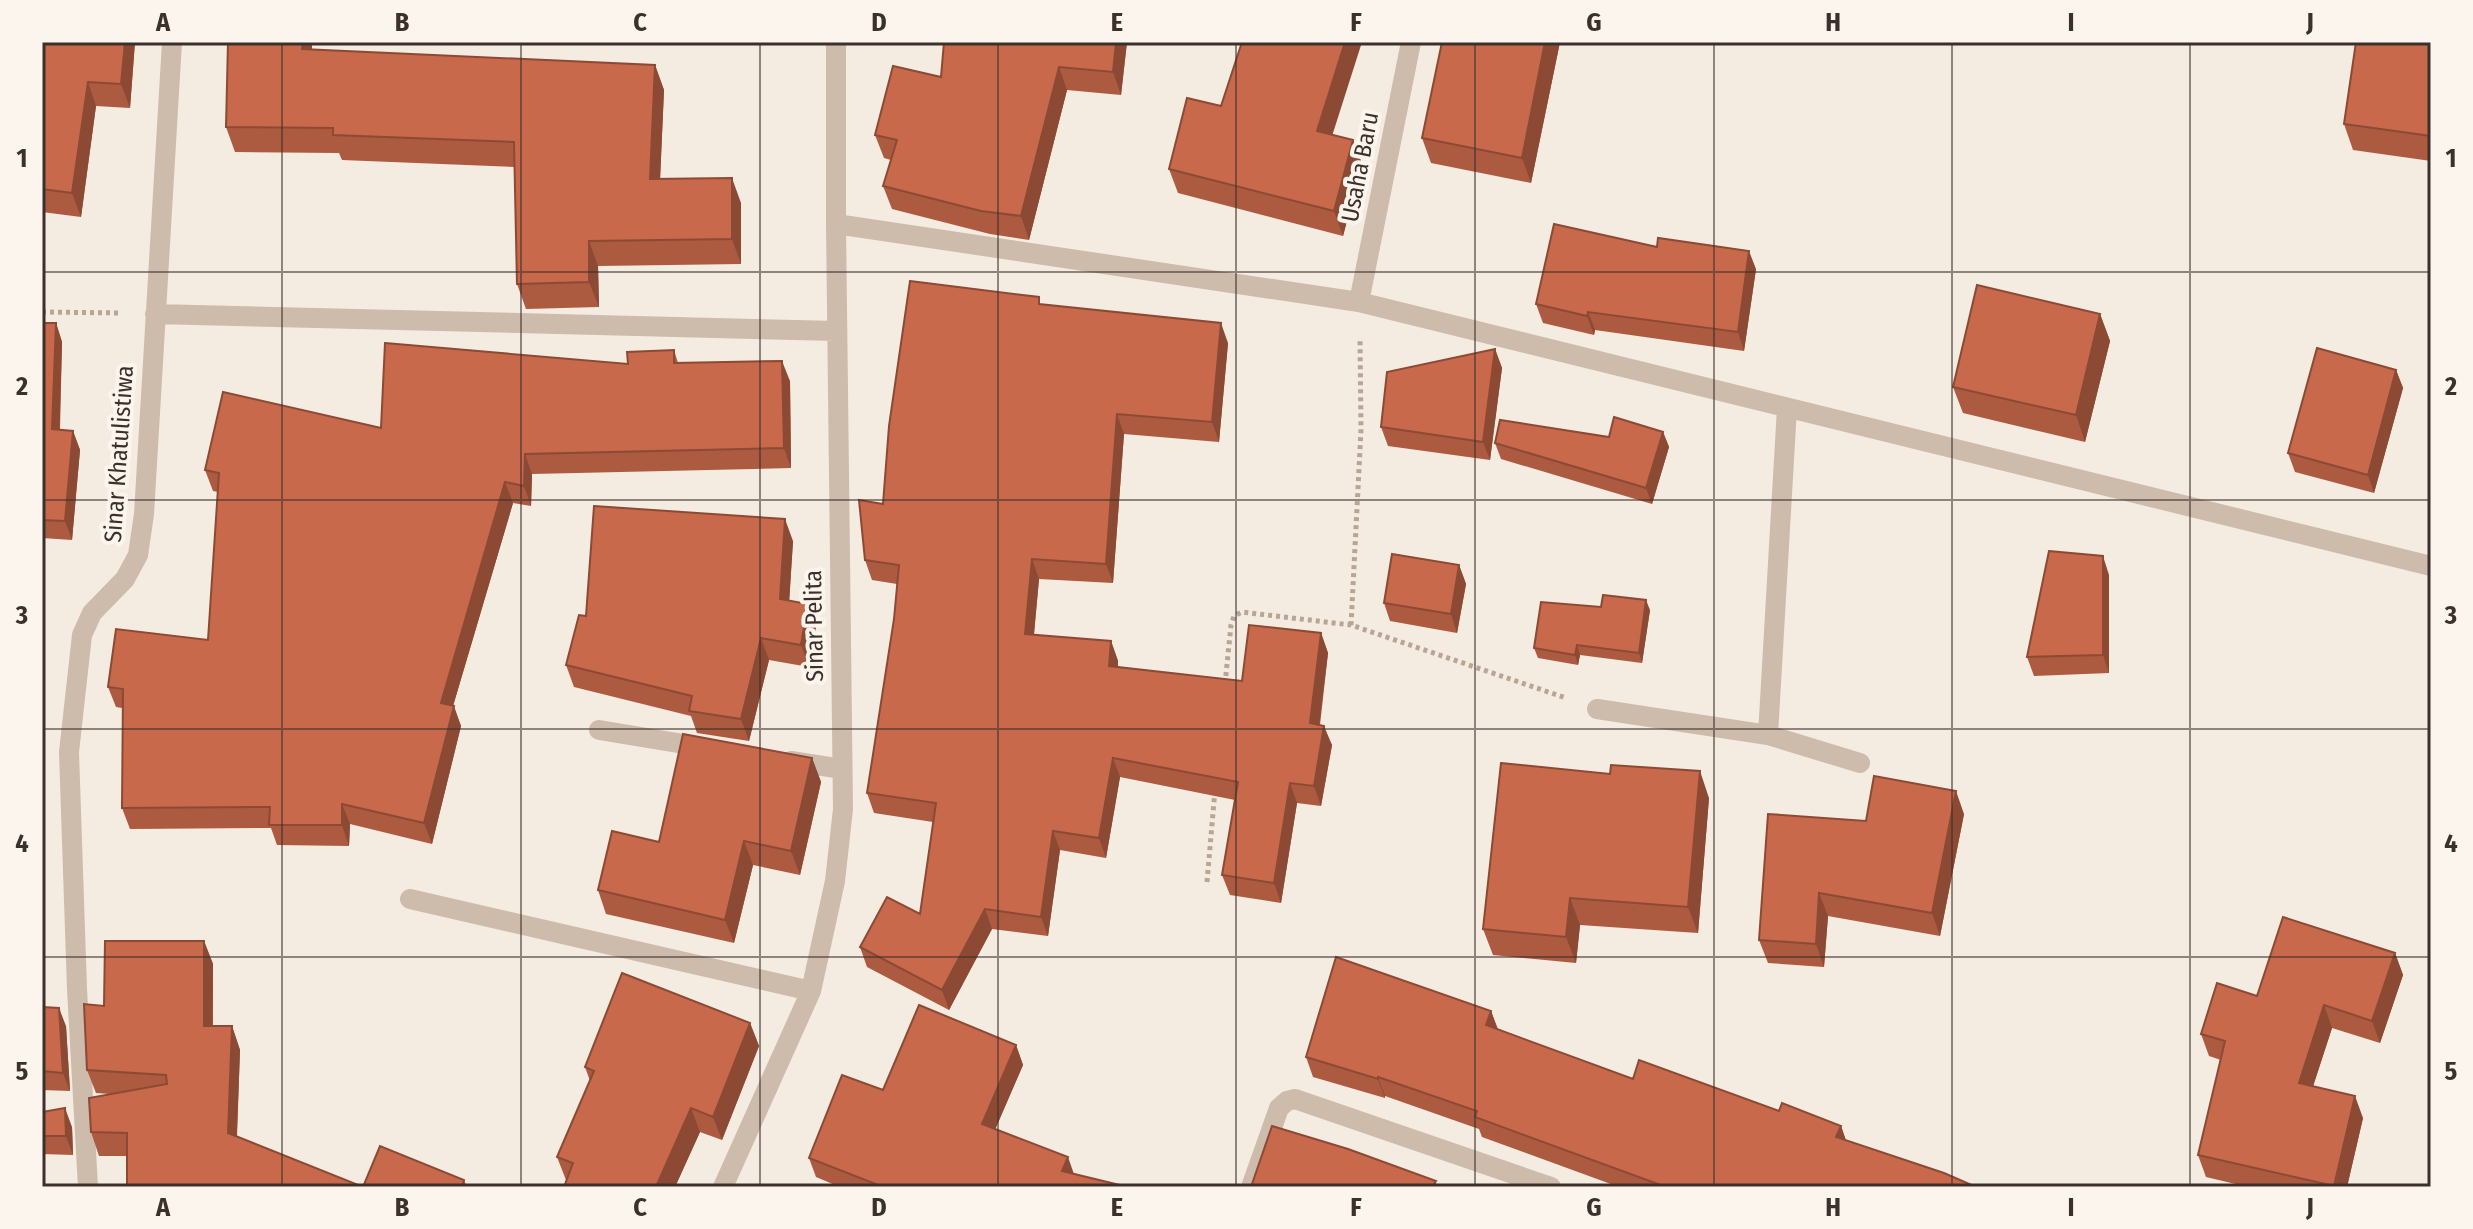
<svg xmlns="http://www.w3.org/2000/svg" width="2473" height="1229" font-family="'Fira Sans Condensed',sans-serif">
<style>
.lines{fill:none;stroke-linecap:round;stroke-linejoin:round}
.path{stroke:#b9a596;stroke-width:5;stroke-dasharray:4 4;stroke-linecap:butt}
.minor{stroke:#cdbbac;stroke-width:20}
.wall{fill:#ac5a40}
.shaded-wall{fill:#8c4a34}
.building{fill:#c8694b;stroke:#8c4a34;stroke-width:2}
.grid{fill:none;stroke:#3b302b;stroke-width:2;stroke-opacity:0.55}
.labels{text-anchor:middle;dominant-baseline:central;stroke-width:8;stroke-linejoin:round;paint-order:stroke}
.street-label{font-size:24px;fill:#3b302b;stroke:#fbf5ee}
.neatline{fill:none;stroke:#3b302b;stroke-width:3}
.grid-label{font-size:26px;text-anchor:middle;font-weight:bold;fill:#3b302b}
</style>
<rect width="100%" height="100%" fill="#f4ebe1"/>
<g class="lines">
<path class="path" d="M42,312L122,313
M1351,625L1361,430L1360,338
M1225,684L1231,625L1234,616L1242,612L1351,625L1566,698
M1207,882L1215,790"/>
<path class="minor" d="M836,224L1359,302L2431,566
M1359,302L1411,42
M155,314L837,331
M1597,709L1768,735L1860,763
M599,730L708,748
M1768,735L1787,408
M791,761L842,769
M410,899L811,991
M88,1187L77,989L69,752L82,635L92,613L125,579L138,555L144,514L172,42
M723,1187L811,991L835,881L843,809L836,224V42
M1251,1187L1279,1108L1287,1101L1295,1099L1551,1187"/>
</g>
<path class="wall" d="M42,42H135L130,108L96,106L81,217L42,212Z
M228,42H312V50L655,65L664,90L660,179L741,203V264L598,266L599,307L526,309L517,284L515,167L342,160L339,153L235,152L226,127Z
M944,42H1127L1121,95L1067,90L1029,240L990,234L892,209L883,186L891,160L884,158L875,135L941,77Z
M1442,42H1560L1531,183L1431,163L1422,138Z
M2431,42V161L2353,150L2344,124Z
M1221,106L1353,140L1362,164L1343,236L1178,193L1169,169Z
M1756,269L1744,351L1595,330L1594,335L1543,323L1536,304Z
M1042,305L1228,343L1219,442L1124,434L1113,583L1039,579L1034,635L1111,641L1118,661V667L1242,681L1321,633L1328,653L1320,725L1332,745L1321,806L1297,803L1281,903L1230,895L1222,875L1235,800L1120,777L1106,858L1060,850L1048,936L992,929L949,1010L867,967L860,947L920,914L933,822L874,813L867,793L894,619L897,584L872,580L865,560L883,504Z
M2100,314L2110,341L2085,442L1963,413L1953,387Z
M42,323H56L62,342L60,430L73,431L80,450L72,540L42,538Z
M1495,349L1502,368L1490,460L1388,446L1381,427Z
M674,350L678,363L790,381L791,468L532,474L531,506L513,503L453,706L461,726L432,844L350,824L349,846L277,845L271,828L130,829L122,808V708L116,707L108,687L208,640L218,492L213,491L205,470L381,428L628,364Z
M2396,370L2403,388L2374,493L2295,472L2288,453Z
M1663,432L1669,447L1652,504L1501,459L1495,443L1609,437Z
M793,541L789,601L816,626L809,667L769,660L749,741L697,733L691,716L574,687L566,665L586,616Z
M1459,565L1466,584L1457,633L1390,621L1384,603Z
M2109,575V673L2034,676L2027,657Z
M1601,607L1650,610L1642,663L1580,655L1578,665L1538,658L1534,648Z
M812,758L821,782L800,875L753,865L734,943L606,914L598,890L659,842Z
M1709,798L1698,933L1580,925L1576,963L1493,955L1483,929Z
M1964,814L1940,936L1828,916L1824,967L1768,963L1759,940L1866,821Z
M204,941L213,964V1026H232L240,1050L237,1137L363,1187L464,1180L467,1187H127V1156H99L91,1132L110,1094L96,1093L87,1070L104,1006Z
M2395,953L2403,975L2380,1043L2332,1028L2313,1086L2363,1118L2347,1187H2248L2206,1177L2198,1155L2221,1060L2209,1056L2201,1034L2257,996Z
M42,1007L66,1026L70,1091L42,1090Z
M1491,1011L1498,1029L1633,1079L1841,1126L1846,1141L1976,1187H1619L1482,1137L1479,1129L1385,1096V1098L1313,1077L1306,1057Z
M750,1023L759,1046L722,1140L700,1132L675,1187H564L566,1180L557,1157L590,1081L585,1067Z
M1016,1045L1023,1065L995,1129L1074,1174L1128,1187H840L816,1177L809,1158L883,1090Z
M42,1112L72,1127L73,1155L42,1154Z"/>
<path class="shaded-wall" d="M125,42H135L130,108L121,84Z
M303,42H312V74L302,49Z
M1116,42H1127L1121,95L1113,72Z
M1345,42H1362L1326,155L1317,131Z
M1545,42H1560L1531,183L1522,158Z
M655,65L664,90L659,204L650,179Z
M1059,67L1067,90L1029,240L1021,216Z
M88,82L96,106L81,217L72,193Z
M1353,140L1362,164L1343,236L1334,211Z
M732,178L741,203V264L732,239Z
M589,241L598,266L599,307L589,282Z
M1749,251L1756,269L1744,351L1738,332Z
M1588,312L1595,330L1594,335L1587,316Z
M2100,314L2110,341L2085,442L2076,415Z
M56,323L62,342L59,448L52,429Z
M1221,323L1228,343L1219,442L1212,422Z
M1495,349L1502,368L1490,460L1483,442Z
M782,361L790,381L791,468L784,448Z
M2396,370L2403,388L2374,493L2368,475Z
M1117,414L1124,434L1113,583L1106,564Z
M73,431L80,450L72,540L65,521Z
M1663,432L1669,447L1652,504L1646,488Z
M525,454L532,474L531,506L524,486Z
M505,482L513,503L448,723L441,703Z
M785,519L793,541L788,621L780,599Z
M2103,556L2109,575V673L2103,655Z
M1032,559L1039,579L1032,654L1025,634Z
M1459,565L1466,584L1457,633L1451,614Z
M1646,600L1650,610L1642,663L1639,653Z
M808,604L816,626L809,667L801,645Z
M1321,633L1328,653L1317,743L1310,723Z
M761,638L769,660L749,741L741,719Z
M1111,641L1118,661L1116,686L1109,666Z
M1577,645L1580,655L1578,665L1575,655Z
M454,706L461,726L432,844L424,823Z
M1324,726L1332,745L1321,806L1314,786Z
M812,758L821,782L800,875L791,851Z
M1113,758L1120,777L1106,858L1099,838Z
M1700,771L1709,798L1698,933L1688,907Z
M1290,783L1297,803L1281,903L1274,883Z
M1956,791L1964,814L1940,936L1932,913Z
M342,804L350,824L349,846L342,825Z
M1053,831L1060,850L1048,936L1041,917Z
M744,841L753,865L734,943L725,920Z
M1819,893L1828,916L1824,967L1816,944Z
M1570,898L1580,925L1576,963L1566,937Z
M985,909L992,929L949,1010L942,990Z
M204,941L213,964L212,1049L204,1026Z
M2395,953L2403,975L2380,1043L2372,1021Z
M2324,1005L2332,1028L2307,1105L2299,1083Z
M59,1008L66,1026L70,1091L63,1073Z
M1491,1011L1498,1031L1486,1025Z
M750,1023L759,1046L722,1140L713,1117Z
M232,1026L240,1050L236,1156L228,1133Z
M1016,1045L1023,1065L989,1144L982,1124Z
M1378,1077L1385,1096V1098L1378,1079Z
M2355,1096L2363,1118L2347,1187H2335Z
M65,1108L72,1127L73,1155L66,1136Z
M691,1108L700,1132L675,1187H656Z
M1841,1126L1848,1146L1836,1137Z
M1068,1157L1075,1177L1062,1171Z"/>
<path class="building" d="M42,42H125L121,84L88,82L72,193L42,189Z
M228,42H303L302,49L655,65L650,179L732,178V239L589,241V282L517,284L514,142L333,135V128L226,127Z
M944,42H1116L1113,72L1059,67L1021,216L981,211L883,186L897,140L875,135L893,66L941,77Z
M1242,42H1345L1317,131L1353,140L1334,211L1169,169L1187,98L1221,106Z
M1442,42H1545L1522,158L1422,138Z
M2356,42H2431V136L2344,124Z
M1554,224L1657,247L1658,238L1749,251L1738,332L1588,312L1587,316L1536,304Z
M910,281L1039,297V304L1221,323L1212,422L1117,414L1106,564L1032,559L1025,634L1111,641L1109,666L1242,681L1249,625L1321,633L1310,723L1324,726L1314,786L1290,783L1274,883L1222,875L1238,782L1113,758L1099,838L1053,831L1041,917L985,909L942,990L860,947L887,897L920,914L936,803L867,793L894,619L899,565L865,560L859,500L883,504L889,426Z
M1977,285L2100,314L2076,415L1953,387Z
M42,323H56L52,429L73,431L65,521L42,520Z
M385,343L628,364L627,352L674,350V363L782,361L784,448L525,454L524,486L505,482L441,703L454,706L424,823L342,804V825H269L270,807L122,808L123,689L108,687L116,629L208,640L219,473L205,470L223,392L381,428Z
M2317,348L2396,370L2368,475L2288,453Z
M1495,349L1483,442L1381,427L1387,372Z
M1614,417L1663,432L1646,488L1495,443L1500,420L1609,437Z
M594,506L785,519L780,599L808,604L801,645L761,638L741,719L689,711L692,696L566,665L579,615L586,616Z
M2049,551L2103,556V655L2027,657Z
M1392,554L1459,565L1451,614L1384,603Z
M1603,595L1646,600L1639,653L1577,645L1575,655L1534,648L1541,602L1601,607Z
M683,734L812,758L791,851L744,841L725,920L598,890L612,831L659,842Z
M1501,763L1610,774L1611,765L1700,771L1688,907L1570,898L1566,937L1483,929Z
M1874,776L1956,791L1932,913L1819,893L1816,944L1759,940L1768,814L1866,821Z
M2283,917L2395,953L2372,1021L2324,1005L2299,1083L2355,1096L2334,1186L2198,1155L2225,1041L2201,1034L2217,983L2257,996Z
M105,941H204V1026H232L228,1133L363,1187L380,1146L464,1180L462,1187H127V1133L91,1132L89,1098L167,1084L166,1075L87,1070L84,1004L104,1006Z
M1336,957L1491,1011L1486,1025L1633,1079L1639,1060L1779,1111L1782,1103L1841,1126L1836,1137L1944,1173L1976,1187H1666L1475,1117L1477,1111L1378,1077V1079L1306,1057Z
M622,973L750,1023L713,1117L691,1108L656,1187H564L573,1163L557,1157L594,1071L585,1067Z
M919,1005L1016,1045L982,1124L1068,1157L1062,1171L1128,1187H883L809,1158L842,1075L883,1090Z
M42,1007L59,1008L63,1073L42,1071Z
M65,1108L66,1136H42V1112Z
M1272,1126L1348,1149L1436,1181L1434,1184L1442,1187H1251Z"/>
<path class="grid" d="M282,42V1187M521,42V1187M760,42V1187M998,42V1187M1236,42V1187M1475,42V1187M1714,42V1187M1952,42V1187M2190,42V1187M42,272H2431M42,500H2431M42,729H2431M42,957H2431"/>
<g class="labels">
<g class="street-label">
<text transform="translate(1360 167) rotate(-79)">Usaha Baru</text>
<text transform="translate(119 454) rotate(-86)">Sinar Khatulistiwa</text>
<text transform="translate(814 626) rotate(-91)">Sinar Pelita</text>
</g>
</g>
<rect width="2473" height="1229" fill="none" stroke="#fbf5ee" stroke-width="88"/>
<rect x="44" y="44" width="2385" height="1141" class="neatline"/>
<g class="grid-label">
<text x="163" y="31">A</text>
<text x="402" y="31">B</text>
<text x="640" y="31">C</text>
<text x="879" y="31">D</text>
<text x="1117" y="31">E</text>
<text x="1356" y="31">F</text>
<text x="1594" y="31">G</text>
<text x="1833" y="31">H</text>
<text x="2071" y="31">I</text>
<text x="2310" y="31">J</text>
<text x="22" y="167">1</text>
<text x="2451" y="167">1</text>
<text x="22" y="395">2</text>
<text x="2451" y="395">2</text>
<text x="22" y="624">3</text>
<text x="2451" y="624">3</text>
<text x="22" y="852">4</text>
<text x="2451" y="852">4</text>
<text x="22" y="1080">5</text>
<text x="2451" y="1080">5</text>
<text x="163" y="1216">A</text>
<text x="402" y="1216">B</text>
<text x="640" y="1216">C</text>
<text x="879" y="1216">D</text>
<text x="1117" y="1216">E</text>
<text x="1356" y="1216">F</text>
<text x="1594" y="1216">G</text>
<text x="1833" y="1216">H</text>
<text x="2071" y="1216">I</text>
<text x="2310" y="1216">J</text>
</g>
</svg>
